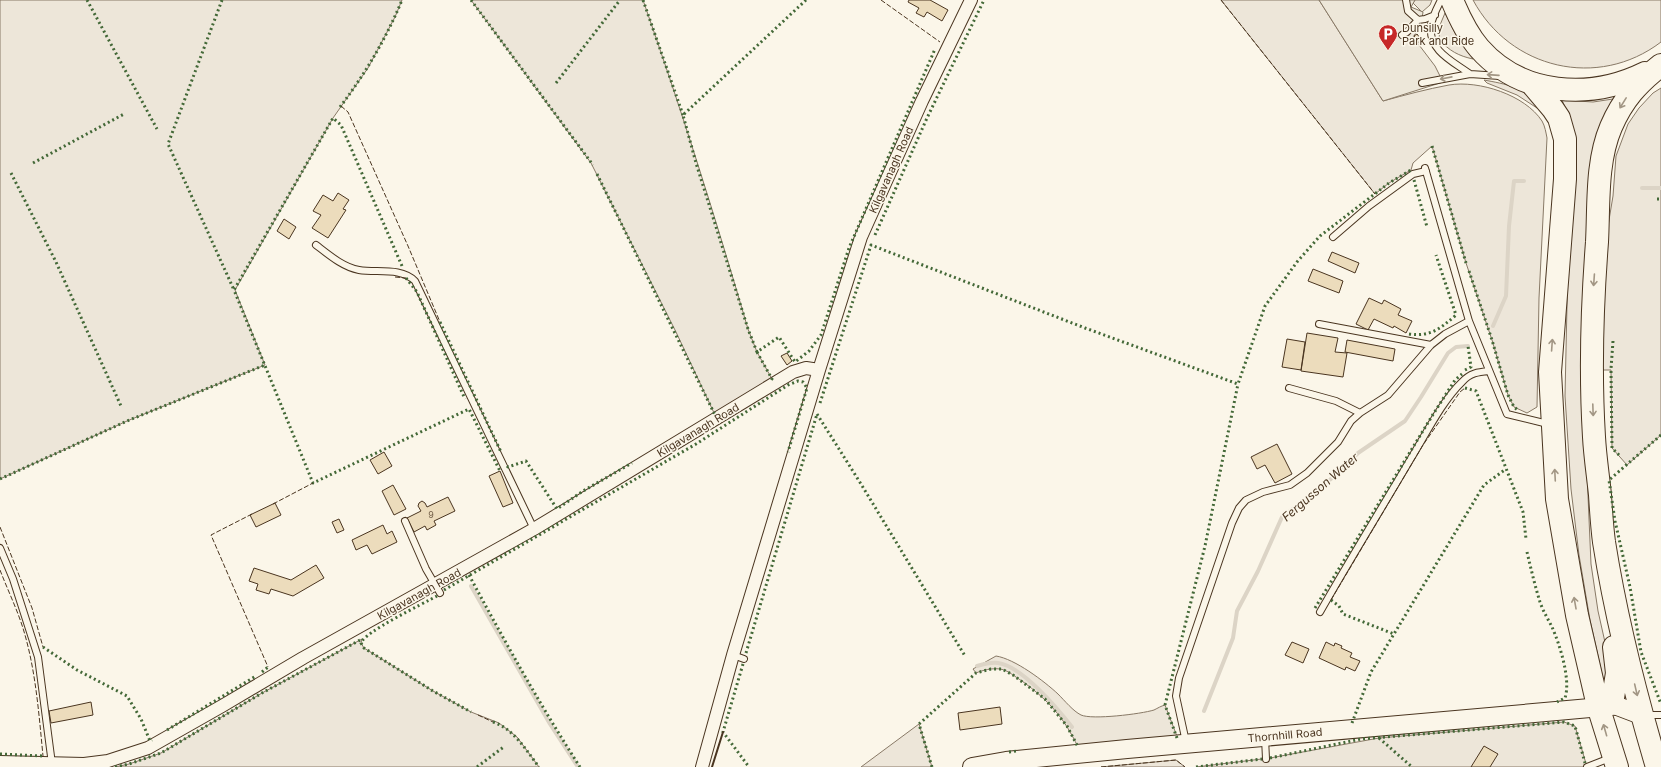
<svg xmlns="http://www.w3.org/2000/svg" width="1661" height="767" font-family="Inter,sans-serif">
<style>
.green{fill:#ede6d9;stroke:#887966}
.parking{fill:#ede7d9;stroke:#887966}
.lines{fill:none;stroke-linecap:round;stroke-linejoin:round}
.stream{stroke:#dcd4c6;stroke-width:4}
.building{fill:#ecdcbc;stroke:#4a3520}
.lane-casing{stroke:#4a3520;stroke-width:8}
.street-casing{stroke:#4a3520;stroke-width:14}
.secondary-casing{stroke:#4a3520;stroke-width:20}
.highway-casing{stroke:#4a3520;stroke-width:24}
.lane{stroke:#fbf6e9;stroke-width:6}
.street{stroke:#fbf6e9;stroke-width:12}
.secondary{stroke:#fbf6e9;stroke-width:18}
.highway{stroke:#fbf6e9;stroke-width:22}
.hedge{stroke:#436837;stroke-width:3;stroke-dasharray:2 3;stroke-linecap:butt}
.fence{stroke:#4a3520;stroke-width:1;stroke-dasharray:5 2;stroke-linecap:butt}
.wall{stroke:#4a3520;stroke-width:2}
.oneway{stroke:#a29684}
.labels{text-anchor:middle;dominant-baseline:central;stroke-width:3;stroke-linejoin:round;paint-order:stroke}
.number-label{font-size:9px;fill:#725f47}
.poi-label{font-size:11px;fill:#4a3520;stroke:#fbf6e9;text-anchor:start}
.street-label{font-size:11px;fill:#4a3520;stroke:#fbf6e9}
.water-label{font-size:12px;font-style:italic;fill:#4a3520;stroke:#fbf6e9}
</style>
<rect width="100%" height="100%" fill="#fbf6e9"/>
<path class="green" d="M0,0H402L395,17L368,68L333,118L235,290L265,365L127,421L0,479Z
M471,0H643C681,109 716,219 748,329L757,352L772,379L715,415L676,332L591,163Z
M1221,0H1319L1383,101C1405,95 1427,89 1449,85C1479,80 1525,95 1542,121C1545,126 1546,133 1547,138L1539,298L1537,407L1527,413L1514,407L1508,395L1492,340L1466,263L1432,146L1413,163L1411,170L1389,183L1375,194Z
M1415,0H1432L1430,5L1422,12L1413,3Z
M1473,0H1661V42C1598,90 1510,69 1473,0Z
M1445,13L1457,37L1473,59C1459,56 1449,51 1439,39L1440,25Z
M1484,80C1505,84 1527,87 1537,108L1517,95L1487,83Z
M1661,88V435L1627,465L1612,448L1611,370H1602L1606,238L1613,196L1616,156L1628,124L1639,108L1653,93Z
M1613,99L1607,111L1582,359L1591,564L1598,611L1611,669L1605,687L1590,620L1579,555L1571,489L1565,396L1571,122L1562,100L1593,102Z
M362,639L361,643L364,648L433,691L471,712L499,723L517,737L539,767H115L129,764L161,753L262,693Z
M996,656C1015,659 1044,681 1058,694C1065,701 1073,711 1081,715C1092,720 1141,714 1154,710C1158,708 1161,706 1165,705L1178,739L1078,747C1063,716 1049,701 1022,681C1015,677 1008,670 1000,669C992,668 983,670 976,673L973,669Z
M1564,722L1575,726L1587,767H1196L1270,758L1379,738Z
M919,724L932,767H861Z
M1176,760L1185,767H1101Z"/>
<path class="parking" d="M1319,0H1415L1411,7L1423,12L1421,26L1413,37L1435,66L1443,82L1383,101Z"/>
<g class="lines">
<path class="stream" d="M1642,188H1661
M1493,326L1506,296L1509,226L1514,181H1524
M471,586L550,724L578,767
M977,666C984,664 991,662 998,663C1022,666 1058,709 1072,727
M1204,711L1233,638L1237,611L1258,571L1282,517L1308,498L1338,473L1358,453L1405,421L1421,397L1448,353L1456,347L1468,346"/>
</g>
<path class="building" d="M909,0H930L948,10L942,21L927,12L924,17L916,13L919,8L908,2Z
M1417,34L1422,41L1419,43L1414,36Z
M338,193L349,200L343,209L346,210L328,238L312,228L321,215L313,211L323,195L333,201Z
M284,219L296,227L289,239L277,231Z
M1332,252L1359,263L1355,273L1328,261Z
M1313,269L1343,281L1339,293L1308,281Z
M1369,298L1382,304L1384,300L1401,309L1398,315L1412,321L1406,333L1394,326L1393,328L1374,319L1368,330L1356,324Z
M1307,333L1338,338L1335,352L1347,353L1343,377L1301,371Z
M1287,339L1305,342L1301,370L1282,367Z
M1347,340L1395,349L1393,361L1345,352Z
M787,353L792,361L787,365L781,356Z
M1277,444L1292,474L1275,483L1265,465L1257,469L1251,457Z
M384,452L392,466L378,474L370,460Z
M500,471L513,503L503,507L489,476Z
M393,485L406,509L394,515L382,491Z
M448,497L455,511L434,521L436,525L427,530L425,526L414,532L407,518L421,511L418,506L419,503L422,501L425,503L427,507Z
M275,503L281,515L256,527L250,515Z
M339,519L344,530L337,533L332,522Z
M383,525L387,534L392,531L397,542L372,554L367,545L356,550L352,540Z
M316,565L324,578L293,596L271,589L269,594L256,590L258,584L249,581L254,568L291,580Z
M1292,642L1309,649L1303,663L1285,655Z
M1326,642L1334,646L1335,643L1342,646L1341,648L1352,653L1350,657L1360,661L1355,671L1346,667L1345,670L1319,658Z
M91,702L93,715L51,723L49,711Z
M1000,707L1002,724L960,730L958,713Z
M1484,746L1498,754L1490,767H1471Z"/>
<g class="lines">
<g class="lane-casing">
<path id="lane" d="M1406,0L1408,11L1418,20L1425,19L1435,15
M1441,0C1437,8 1432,17 1431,26C1428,51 1454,62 1470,74
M1402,35L1407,32L1418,20
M1422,83L1470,74L1500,76
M1425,168L1469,321L1507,414L1548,424
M1333,237L1369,206L1413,174L1426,171
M316,245C329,255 343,267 359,270C377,273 401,267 415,281L534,529
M1319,324L1431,345
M1289,388L1336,401L1360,413L1388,395L1431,345L1445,334L1469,321
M405,521L426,569L440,593
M0,548L13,579L38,657L52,764
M1320,612C1349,561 1380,511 1410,460C1425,436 1442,401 1462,382C1470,373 1478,372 1489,371
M733,655L744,659
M1647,715H1661
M1265,738L1266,759
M1186,742L1176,696L1179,678L1232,523L1239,508L1246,500L1263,492L1290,485L1307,473L1338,442L1351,421L1360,413
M1587,767L1610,758"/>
</g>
<g class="street-casing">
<path id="street" d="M0,762L84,764L108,761L148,748L222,706L303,658L534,529L793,372L806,368L819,370
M702,767L733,655L819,370L861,237L922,101L971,0"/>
</g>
<g class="secondary-casing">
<path id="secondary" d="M972,767L1006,761L1127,749L1590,708L1612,704L1641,715"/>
</g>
<g class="highway-casing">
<path id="highway" d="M1452,0C1459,17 1467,34 1479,48C1521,96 1590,100 1645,73
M1531,83L1553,109L1559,118L1565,139V179L1550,372L1557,499L1577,615L1598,706L1617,767
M1612,704L1617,673L1614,647
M1657,767C1635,693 1616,618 1604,542C1602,527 1601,511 1600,495C1598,475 1595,456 1594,437C1590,372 1592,307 1597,242C1599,205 1596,162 1611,127C1623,99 1638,83 1661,65"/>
</g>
<use href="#lane" class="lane"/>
<use href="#street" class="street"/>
<use href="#secondary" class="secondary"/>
<use href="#highway" class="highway"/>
<path class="hedge" d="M87,0L157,129
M222,0L168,144L234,290
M471,0L593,165
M643,0L683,115
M806,0L683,115L696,163L748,329L757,352L779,337L795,362L809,351L821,335L849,248L935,49
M556,83L620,0
M340,107C365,74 386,39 402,0
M1432,146L1466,263
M33,163L124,114
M11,173L56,262L121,406
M597,174L715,415
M1414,180L1427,227
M1657,199H1661
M875,235L927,118L984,0
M402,266L341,125L333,118L234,290L313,483L469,409L500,471
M1469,271L1492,340L1508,395L1514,407L1519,411
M406,278L417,292L465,399
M440,322L501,452
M1409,334C1430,337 1440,329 1456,315L1436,255
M1613,341L1611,369L1612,448L1621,457
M757,352L772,379L771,380
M1465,370L1471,367L1468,346
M1465,388L1476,391L1523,512L1526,539
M820,403L871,245L1085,328L1238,384L1265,306L1297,262L1320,236L1389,183L1411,170
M817,414L861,484L965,656
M1661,435L1609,480L1615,521L1630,587L1641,652L1661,704
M507,466L508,467L526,461L557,509L583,491L632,463
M0,479L127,421L265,365
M1527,552C1531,569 1535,586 1540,602C1543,611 1548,619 1552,627C1560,645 1571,680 1565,698L1557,702
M469,575C504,640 540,705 580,767
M444,590L696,444L788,385L798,381L803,382L807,388L788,452
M437,596C424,603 363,633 361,643L364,648L433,691L471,712
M1331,600L1339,606L1343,614L1394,634
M1315,608L1432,416L1455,380L1462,374
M43,647L77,670L127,696L141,719L150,741L152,740
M746,653L817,414
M743,664L723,732L749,767
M262,672L268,667
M493,722C514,729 526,750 539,767
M1352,723L1371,672L1484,485L1506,469
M167,730L256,676
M1177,738L1165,705L1205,546L1238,384
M1379,738L1412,767
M1009,752L1017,751
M0,754L43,756
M1270,758L1361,739L1564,722L1575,726L1585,763
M115,767L129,764L161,753L262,693L362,639
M477,767L505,746
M932,767L919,724L976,673L991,669H1002L1013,675L1045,699L1067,726L1078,747
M1196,767L1262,759"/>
<path class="fence" d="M881,0L940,42
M1221,0L1375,194
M341,106L348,112L408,246L440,322
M395,277L406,278
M273,504L313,483
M252,514L211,535L268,667
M0,527L32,608L43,647
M0,570C8,591 19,613 25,635C36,674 39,715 43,756
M1331,600L1423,445L1460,392L1465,388
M478,715L493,722
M1101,767L1176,760L1185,767"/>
<path class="wall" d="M712,767L723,732"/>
</g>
<defs><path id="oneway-shaft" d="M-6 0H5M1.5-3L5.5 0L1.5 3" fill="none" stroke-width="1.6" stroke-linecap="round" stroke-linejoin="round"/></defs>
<g class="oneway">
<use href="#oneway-shaft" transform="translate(1493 75) rotate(-176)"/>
<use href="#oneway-shaft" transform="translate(1446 78) rotate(169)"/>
<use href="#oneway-shaft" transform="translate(1623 103) rotate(122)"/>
<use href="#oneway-shaft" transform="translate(1594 280) rotate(94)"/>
<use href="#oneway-shaft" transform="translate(1552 345) rotate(-86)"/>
<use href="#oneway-shaft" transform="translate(1593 410) rotate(88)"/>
<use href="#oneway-shaft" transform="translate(1555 475) rotate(-93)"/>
<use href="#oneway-shaft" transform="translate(1575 603) rotate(-100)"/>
<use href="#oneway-shaft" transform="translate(1636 690) rotate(77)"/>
<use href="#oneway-shaft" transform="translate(1605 730) rotate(-106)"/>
</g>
<defs>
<g id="parking-pin" transform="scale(1)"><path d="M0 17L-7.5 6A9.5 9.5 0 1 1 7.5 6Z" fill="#c62828" stroke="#fbf6e9"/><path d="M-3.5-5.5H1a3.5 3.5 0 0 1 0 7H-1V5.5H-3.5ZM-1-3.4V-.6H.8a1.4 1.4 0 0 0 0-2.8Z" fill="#fff"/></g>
</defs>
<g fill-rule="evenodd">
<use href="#parking-pin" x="1388" y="34"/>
</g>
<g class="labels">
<g class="number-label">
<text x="431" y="514">9</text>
</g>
<g class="poi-label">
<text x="1402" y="28">Dunsilly<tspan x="1402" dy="13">Park and Ride</tspan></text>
</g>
<g class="street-label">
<text transform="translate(891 170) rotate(-66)">Kilgavanagh Road</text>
<text transform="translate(698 430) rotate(-31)">Kilgavanagh Road</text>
<text transform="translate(419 594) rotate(-29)">Kilgavanagh Road</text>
<text transform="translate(1285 735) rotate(-5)">Thornhill Road</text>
</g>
<g class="water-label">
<text transform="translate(1320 487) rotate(-41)">Fergusson Water</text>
</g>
</g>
</svg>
